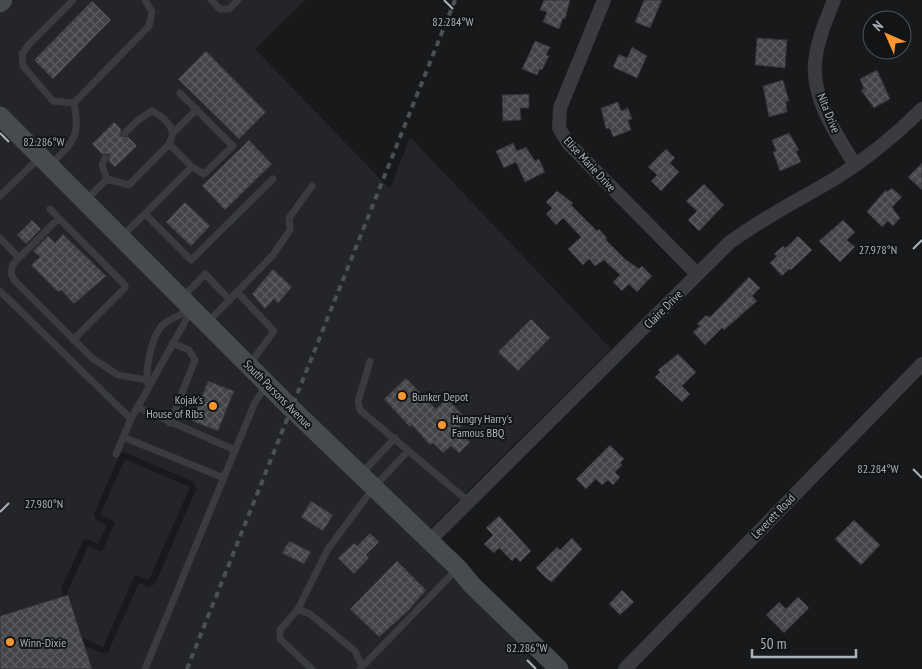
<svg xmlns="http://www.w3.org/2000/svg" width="922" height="669" font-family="'PT Sans Narrow',sans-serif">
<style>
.built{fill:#242528;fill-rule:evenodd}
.building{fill:url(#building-cross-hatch);stroke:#323337}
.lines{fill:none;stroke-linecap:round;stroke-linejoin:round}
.lane{stroke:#393b40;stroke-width:7}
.street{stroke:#393b40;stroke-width:14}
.secondary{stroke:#474b50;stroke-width:19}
.rail{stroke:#4c5055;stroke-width:4;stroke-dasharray:6 5;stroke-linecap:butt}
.ticks{fill:none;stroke:#aab2bb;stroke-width:2}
.poi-dot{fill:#fe952d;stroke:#131416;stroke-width:2}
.labels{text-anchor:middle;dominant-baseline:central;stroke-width:4;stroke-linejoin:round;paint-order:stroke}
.street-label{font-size:12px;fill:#aab2bb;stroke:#131416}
.poi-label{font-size:12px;fill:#aab2bb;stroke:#131416;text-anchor:start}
.ticks-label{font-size:12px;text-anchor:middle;fill:#aab2bb;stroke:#131416;stroke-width:4;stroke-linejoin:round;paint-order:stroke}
</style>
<defs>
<pattern id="building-cross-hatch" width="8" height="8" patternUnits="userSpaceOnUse" patternTransform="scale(1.25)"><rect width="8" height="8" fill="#424448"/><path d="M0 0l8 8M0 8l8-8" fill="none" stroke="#5b5d60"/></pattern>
</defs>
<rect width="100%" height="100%" fill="#18191b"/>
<path class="built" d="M15,0H305L255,49L390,189L410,137L611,349L428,530L296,403L0,106V14Z
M0,126L523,644L537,669H0ZM124,452L194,482L196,490L155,584L149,587L139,583L108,652L101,653L81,644L77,640L61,589L83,541L88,539L98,544L107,525L96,520L94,514L120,454Z
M125,459L190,487L149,580L135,575L103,647L83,638L67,593L88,546L102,552L115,522L100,515Z"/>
<path class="building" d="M544,0H570L565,19L563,18L559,29L543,22L547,12L540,10Z
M644,0H662L650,28L635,22Z
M92,1L111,20L53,79L34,60Z
M757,38L787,40L785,68L755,65Z
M535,41L550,47L546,55L549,56L542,70L540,69L537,75L522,69Z
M632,47L647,56L637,78L613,67L619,54L627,58Z
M206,51L266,112L239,139L178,79Z
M877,70L890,99L874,108L861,90L864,89L860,79Z
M783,80L789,101L786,102L787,112L769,117L763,86Z
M529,94V108H520L521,120L503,121L502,95Z
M618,102L621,111L628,108L632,119L628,120L631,130L613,137L611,131L609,128L606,129L601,108Z
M114,122L121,129V136L128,137L137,146L115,167L109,162V154H102L92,144Z
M789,133L799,150L796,151L801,162L780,171L773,152L776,151L772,140Z
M249,140L272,164L225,210L202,186Z
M513,143L517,151L526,147L535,161L539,159L545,172L525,182L516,162L504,168L496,151Z
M666,149L675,158L670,163L679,172L661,191L651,181L657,175L648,167Z
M922,163V190L908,177Z
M704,184L724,205L699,231L688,220L697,211L686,201Z
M892,188L902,197L892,207L900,218L893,226L888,221L882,227L867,212L875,202L886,190L887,192Z
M557,191L573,203L571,205L597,231L599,229L607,238L606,240L625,259L639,269L642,266L652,276L637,292L629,284L622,291L613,282L620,275L604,260L595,266L589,259L583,265L568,249L581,237L563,218L556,225L546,214L552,208L546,202Z
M185,202L210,226L191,246L166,222Z
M32,220L41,229L26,244L17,235Z
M843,220L855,232L847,240L855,247L840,262L819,241Z
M63,234L106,276L74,304L61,290L58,292L31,265L40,257L33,251L48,236L55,243Z
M798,236L812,250L791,270L789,269L782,276L770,263L777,256L774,254L783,246L785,248L788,246Z
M273,269L292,287L278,303L274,299L265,309L252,294Z
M749,277L760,288L752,296L757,301L724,330L722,328L705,345L693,332L700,326L697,324L706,315L708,317L711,316Z
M531,319L550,338L518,371L498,352Z
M678,354L696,372L682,386L690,394L682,402L655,377L660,372L658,370Z
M406,378L436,409L447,398L468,421L456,430L470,442L459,453L451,446L443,453L433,443L430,445L412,425L410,427L384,399Z
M208,381L234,391L218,431L192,421Z
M610,445L624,459L620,463L622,465L615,472L620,477L613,485L608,480L602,485L596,479L586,489L576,479Z
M311,501L333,515L323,531L301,517Z
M499,516L531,551L520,562L516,557L512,561L499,548L494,553L484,544L493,535L486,528Z
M854,520L880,545L861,565L835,539Z
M370,533L379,542L366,555L369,558L354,574L338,558L354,543L357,546Z
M572,538L582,549L552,582L547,579L536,568L557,547L560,550Z
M289,541L311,552L304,564L282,553Z
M397,561L426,590L409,610L379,637L350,609Z
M622,590L634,602L620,615L609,604Z
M68,595L92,669H0V616Z
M798,597L809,608L784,633L766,615L779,602L786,609Z"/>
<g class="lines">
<path class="lane" d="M73,0L29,44L22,54L23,66L53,101L74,103
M211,0L220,9H229L238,0
M74,103L149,26L152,12L145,0
M125,133L138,120L152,111C163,117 169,122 173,133
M169,144L192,167
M105,158L102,165L107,179
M50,165C73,142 81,138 74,103
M0,196L40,157
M86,200L107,179L129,185L169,144L173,133L197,109
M50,209L125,285V288L73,340
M145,214L192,167L204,174L233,146L180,93
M59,218L13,264L11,273L14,280L92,358L118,375L147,380
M121,237L145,214L191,260L273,179
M0,238L19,258
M0,291L131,419
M237,292L274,331L250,364
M183,297L205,274L230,300
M207,323L273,255L290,230L289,218L312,186
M370,361L358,402L360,410L469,502
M147,382C146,367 152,332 165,323C172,318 182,314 189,310
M137,407L235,450
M170,423L195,360L189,350L172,343
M123,437L224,478
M116,454L131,419L192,309
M361,474L395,438
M298,609L328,549L374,487L408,451
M145,669L255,402L267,385
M312,669L280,639V630L298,609L310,614L355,651L362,666
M360,669L457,569"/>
<path class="street" d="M604,0L560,108L559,128L568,143L697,274
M834,0C826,20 817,41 815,63C812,100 837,135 855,165
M429,541L729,243C764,217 799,200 836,178C868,158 896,135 922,109
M625,669L922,364"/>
<path class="secondary" d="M0,3L3,0
M0,116L291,408L458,568L472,585L559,669"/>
<path class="rail" d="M187,669L455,0"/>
</g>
<path class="ticks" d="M444,0L453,9M0,133L9,142M913,249L922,240M913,469L922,478M0,512L9,503M527,660L536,669"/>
<g class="poi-dot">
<circle cx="402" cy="396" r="5"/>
<circle cx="213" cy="406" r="5"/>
<circle cx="442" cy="425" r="5"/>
<circle cx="10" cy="642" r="5"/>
</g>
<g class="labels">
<g class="street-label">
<text transform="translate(829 113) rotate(68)">Nita Drive</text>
<text transform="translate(590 164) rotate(47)">Elise Marie Drive</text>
<text transform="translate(663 309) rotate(-45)">Claire Drive</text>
<text transform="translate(278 394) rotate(45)">South Parsons Avenue</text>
<text transform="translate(773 516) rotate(-46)">Leverett Road</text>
</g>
<g class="poi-label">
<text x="412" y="396">Bunker Depot</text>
<text x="203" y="399" text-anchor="end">Kojak's<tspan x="203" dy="14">House of Ribs</tspan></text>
<text x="452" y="418">Hungry Harry's<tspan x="452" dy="14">Famous BBQ</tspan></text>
<text x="20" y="642">Winn-Dixie</text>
</g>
</g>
<g class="ticks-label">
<text x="453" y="26">82.284°W</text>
<text x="44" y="146">82.286°W</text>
<text x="878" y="254">27.978°N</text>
<text x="878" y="473">82.284°W</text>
<text x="44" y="508">27.980°N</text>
<text x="527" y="652">82.286°W</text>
</g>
<g transform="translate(887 35) rotate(315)"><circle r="24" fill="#131416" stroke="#4f5358"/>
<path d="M0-4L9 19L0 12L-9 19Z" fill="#fe952d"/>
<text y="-8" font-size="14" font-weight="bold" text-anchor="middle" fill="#aab2bb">N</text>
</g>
<path d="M752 649v8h104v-8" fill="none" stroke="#aab2bb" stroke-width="2.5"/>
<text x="760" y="649" font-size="15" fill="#aab2bb" stroke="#131416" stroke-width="4" paint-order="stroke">50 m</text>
</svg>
